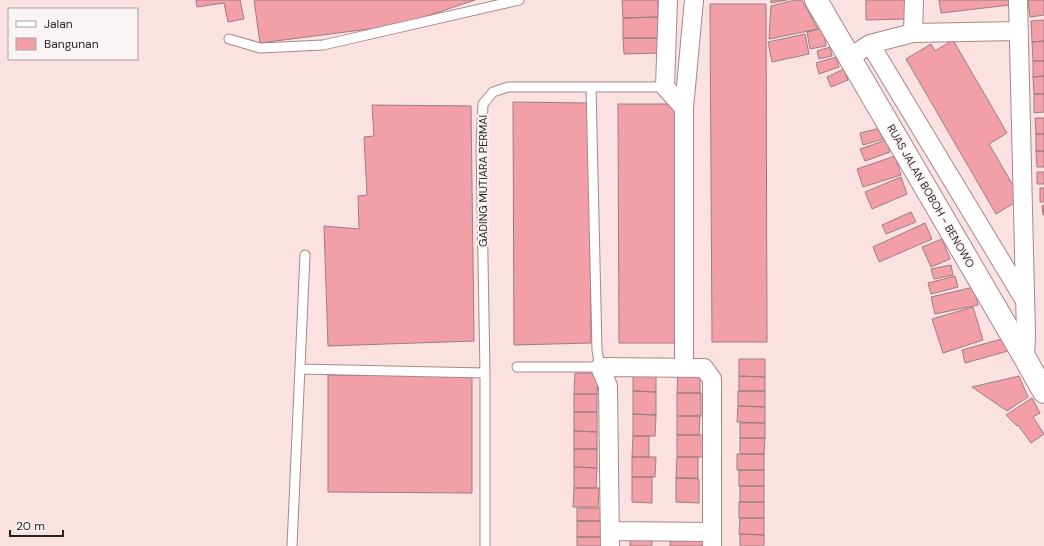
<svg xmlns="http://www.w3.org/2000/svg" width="1044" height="546" font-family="'DM Sans',sans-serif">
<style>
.building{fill:#f39fa7;stroke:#9b7e80}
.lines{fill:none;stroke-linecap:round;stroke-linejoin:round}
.service-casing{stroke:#a6888b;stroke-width:11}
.minor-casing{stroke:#a6888b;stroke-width:20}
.secondary-casing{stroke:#a6888b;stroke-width:24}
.service{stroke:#fff;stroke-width:9}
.minor{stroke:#fff;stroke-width:18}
.secondary{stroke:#fff;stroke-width:22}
.labels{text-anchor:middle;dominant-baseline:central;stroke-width:4;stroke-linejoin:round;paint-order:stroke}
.street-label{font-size:11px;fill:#2b1f20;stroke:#faf4f4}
</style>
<rect width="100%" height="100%" fill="#fbe1e2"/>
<path class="building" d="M196,0H240L244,19L228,22L224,3L197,7Z
M254,0H475L400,25L260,43Z
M622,0H658V17L623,18Z
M771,0H787L771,3Z
M795,0H802L818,29L769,39L771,6Z
M866,0H906V19L866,20Z
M939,0H1010V5L941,13Z
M1028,0H1044V15L1030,17Z
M710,4H766L767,342H712Z
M658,17L659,38H623V18Z
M1044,20V41L1032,42L1031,21Z
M823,28L826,46L810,49L807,32Z
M805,34L809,54L772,62L768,42Z
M623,38H659V53L624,54Z
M953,40L1007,133L989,144L1021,199L996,214L906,59L931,44L935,51Z
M1044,41V61H1033L1032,42Z
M830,47L832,56L819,59L817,51Z
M836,57L839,67L819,74L816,63Z
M1033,61H1044V76L1033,77Z
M844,69L848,80L831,87L827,77Z
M1044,76V94H1034L1033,77Z
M1034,94H1044V112L1034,113Z
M513,102L589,103L591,343L514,345Z
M618,104H678L679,343H619Z
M372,105L471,106L474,341L328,346L324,226L359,229L358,196L367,195L364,137L374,136Z
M1035,118H1044V134H1036Z
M881,128L883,139L863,145L860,133Z
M1036,134H1044V151H1036Z
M886,140L890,152L865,161L860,149Z
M1036,151H1044V167H1037Z
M895,156L901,175L863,187L857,169Z
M1037,172H1044V184H1037Z
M901,177L907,194L872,209L865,192Z
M1040,188H1044V202H1040Z
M1044,205V215H1043L1042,206Z
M911,212L916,222L886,234L882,225Z
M925,223L932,239L879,262L873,247Z
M942,239L950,259L931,267L922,247Z
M951,265L953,275L934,279L931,269Z
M955,276L958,287L931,294L928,283Z
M974,287L978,305L935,314L931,297Z
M973,307L983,340L943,353L932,319Z
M1005,338L1008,351L965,363L962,350Z
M739,359H765V377L739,376Z
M633,369L656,370V392L633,391Z
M678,371L700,372V393H677Z
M575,373H598L597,394H574Z
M328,375L472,376V493L328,492Z
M739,376L765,377V391H739Z
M1019,376L1028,397L1007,411L972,387Z
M633,391L656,392V415L633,414Z
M738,391H765V407L738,406Z
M677,393H701V416H677Z
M574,394H597V412H574Z
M1032,398L1040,413L1033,417L1044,434L1031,443L1018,425L1017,426L1006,415Z
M738,406L765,407V423L737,422Z
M574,412H597V432L574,431Z
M633,414L656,415L655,436H633Z
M677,416H700L699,435H677Z
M740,423H765V438H740Z
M574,431L597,432V449H574Z
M677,435H708V457H677Z
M633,436H649V457H632Z
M740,438H765L764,454H740Z
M574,449H597V468L574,467Z
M737,454H764V470H737Z
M632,457H656L655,477H632Z
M677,457H698V478H676Z
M574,467L597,468L596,488H574Z
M739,470H764V486H739Z
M632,477H652V503L632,502Z
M676,478L699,479V503L676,502Z
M740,486H764V502H740Z
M574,488H599L598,507H573Z
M739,502H764V518H739Z
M577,508H601V521H577Z
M740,518H764V535L739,534Z
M577,521H601V537H577Z
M630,531H652V546H630Z
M740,534L764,535V546H740Z
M577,537H601V546H577Z
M670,538H709V546H670Z"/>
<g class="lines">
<g class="service-casing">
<path id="service" d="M229,39L260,48L323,45L519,0
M517,367H600L597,350L591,87
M300,369L485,373
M292,546L305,255
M485,546V373L481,146L483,104L493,92L508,87H667"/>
</g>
<g class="minor-casing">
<path id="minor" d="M668,0L665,87L684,108
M1018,0L1026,335L1025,358
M913,33L914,0
M870,44L1024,299
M850,57L870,44L913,33L1019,31
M684,368V108L694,0
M610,531L711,532
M610,546L608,386L600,367L704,368L712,379V546"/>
</g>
<g class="secondary-casing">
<path id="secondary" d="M816,0L1025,358L1044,392"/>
</g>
<use href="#service" class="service"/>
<use href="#minor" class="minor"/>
<use href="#secondary" class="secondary"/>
</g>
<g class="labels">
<g class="street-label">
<text transform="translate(483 181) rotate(-90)">GADING MUTIARA PERMAI</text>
<text transform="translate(931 196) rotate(60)">RUAS JALAN BOBOH - BENOWO</text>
</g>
</g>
<rect x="8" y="8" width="130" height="52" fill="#faf4f4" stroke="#a79f9f"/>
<rect x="16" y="21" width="20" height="6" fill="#ffffff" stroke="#a79f9f"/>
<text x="44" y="28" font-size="12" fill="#2b1f20">Jalan</text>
<rect x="16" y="38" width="20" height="12" fill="#f39fa7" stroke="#a79f9f"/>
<text x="44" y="48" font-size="12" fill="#2b1f20">Bangunan</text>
<path d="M10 530v6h53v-6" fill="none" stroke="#2b1f20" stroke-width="2"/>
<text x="16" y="530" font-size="12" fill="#2b1f20" stroke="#faf4f4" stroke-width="3" paint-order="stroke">20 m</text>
</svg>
